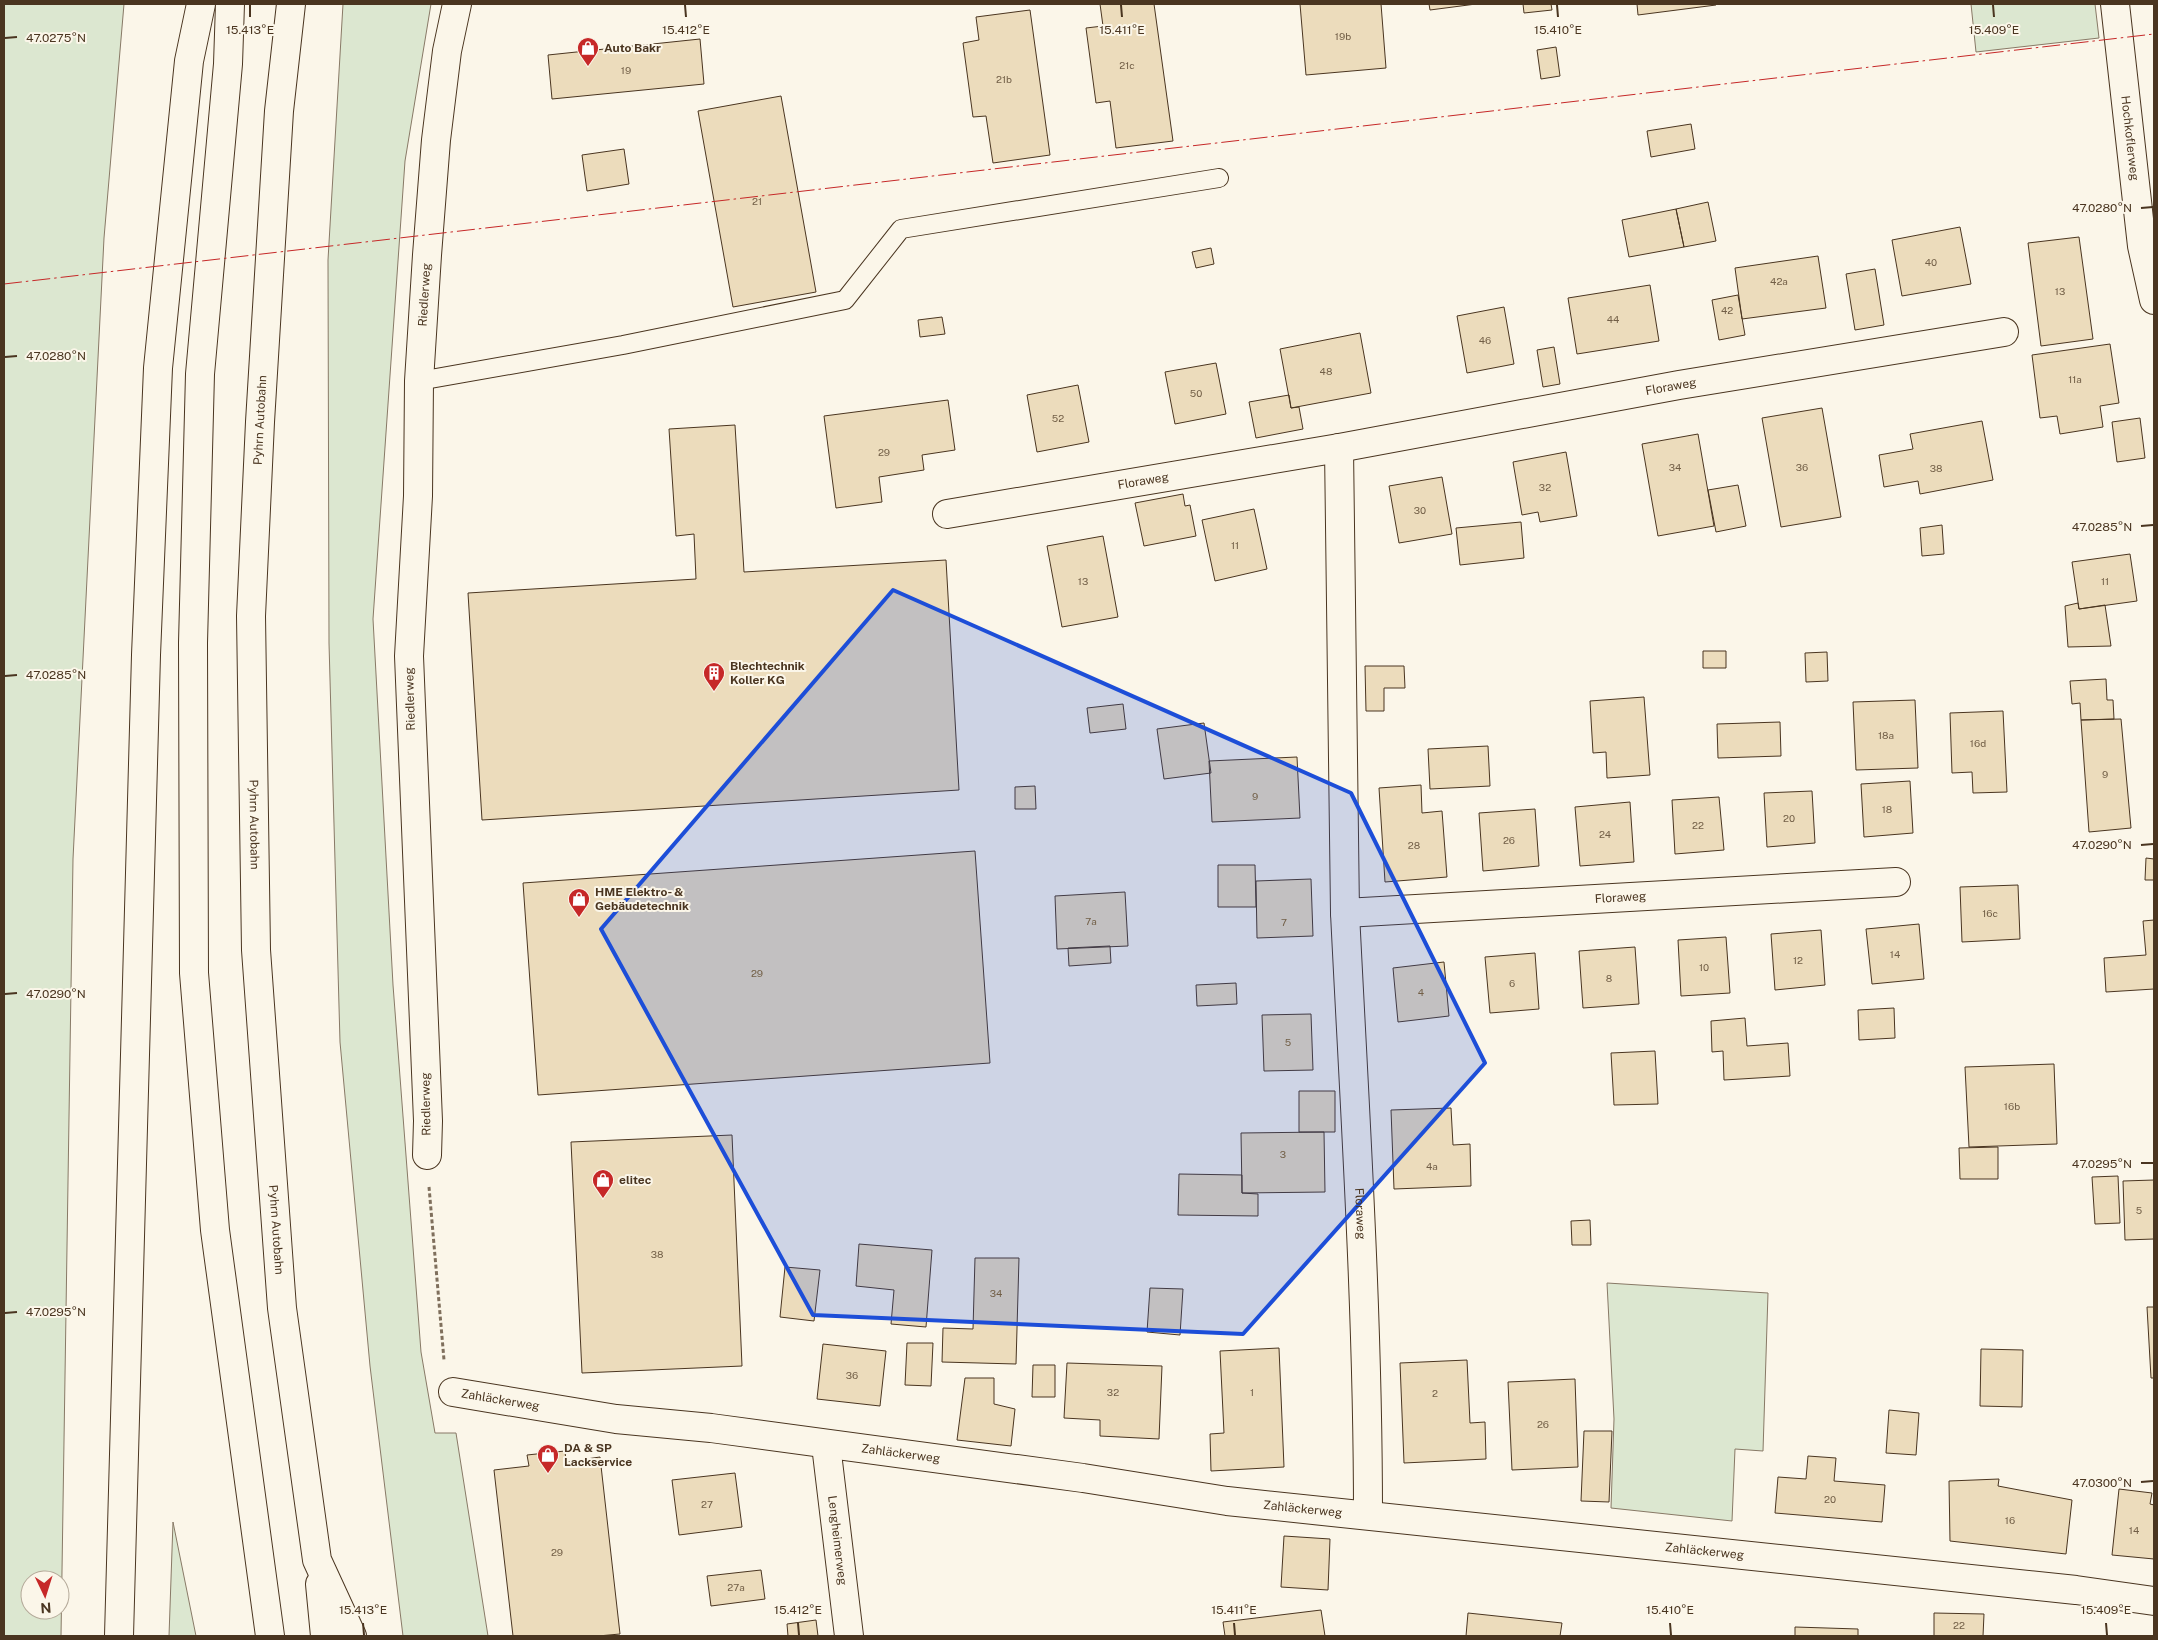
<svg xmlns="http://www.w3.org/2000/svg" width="2158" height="1640" font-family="'Public Sans',sans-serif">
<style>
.green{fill:#dce7d0;stroke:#887966;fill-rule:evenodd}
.building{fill:#ecdcbc;stroke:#4a3520}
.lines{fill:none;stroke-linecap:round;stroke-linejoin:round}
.service-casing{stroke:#4a3520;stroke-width:20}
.minor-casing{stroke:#4a3520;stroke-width:30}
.motorway-casing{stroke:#4a3520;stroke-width:30}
.path{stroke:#7f6f5c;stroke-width:3;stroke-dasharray:4 2.5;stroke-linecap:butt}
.service{stroke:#fbf6e9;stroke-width:18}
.minor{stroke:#fbf6e9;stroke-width:28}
.motorway{stroke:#fbf6e9;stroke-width:28}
.power{stroke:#c62828;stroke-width:1;stroke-dasharray:18 4 2.5 4;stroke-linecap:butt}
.marked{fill:#1d4ed8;fill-opacity:0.2;stroke:#1d4ed8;stroke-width:4;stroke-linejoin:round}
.ticks{fill:none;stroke:#4a3520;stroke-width:2}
.labels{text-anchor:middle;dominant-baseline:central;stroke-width:4;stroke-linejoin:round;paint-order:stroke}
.number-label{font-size:10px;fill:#725f47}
.poi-label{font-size:12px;font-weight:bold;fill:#4a3520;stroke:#fbf6e9;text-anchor:start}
.street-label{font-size:12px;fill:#4a3520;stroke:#fbf6e9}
.ticks-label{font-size:12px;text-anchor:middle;fill:#4a3520;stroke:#fbf6e9;stroke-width:4;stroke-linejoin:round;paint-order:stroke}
</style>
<rect width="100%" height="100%" fill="#fbf6e9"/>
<path class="green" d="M4,4H124L104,238L73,859L61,1636H4ZM30,1580H60V1610H30Z
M343,4H431L405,161L373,619L393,985L421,1352L435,1433H456L488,1636H403L370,1366L340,1042L329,643L328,260Z
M1971,4H2095L2099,38L1976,52Z
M1607,1283L1768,1293L1763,1451L1735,1449L1732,1521L1611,1508L1614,1419Z
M173,1522L196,1636H169Z"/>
<path class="building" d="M1100,4H1154L1173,141L1116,148L1110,101L1096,103L1086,28L1103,26Z
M1300,4H1381L1386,68L1306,75Z
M1429,4H1476L1430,10Z
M1523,4H1551L1552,10L1524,13Z
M1637,4H1715L1716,5L1638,15Z
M1030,10L1050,155L993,163L986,116L973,117L963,43L979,40L976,17Z
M700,39L704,84L552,99L548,55Z
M1556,47L1560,76L1541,79L1537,50Z
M781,96L816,292L733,307L698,111Z
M1691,124L1695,149L1651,157L1647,131Z
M624,149L629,184L587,191L582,155Z
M1708,202L1716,241L1684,247L1676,209Z
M1676,209L1684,247L1629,257L1622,220Z
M1960,227L1971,284L1902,296L1892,240Z
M2079,237L2093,339L2041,346L2028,243Z
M1211,248L1214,264L1196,268L1192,252Z
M1818,256L1826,308L1742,319L1735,268Z
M1875,269L1884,325L1855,330L1846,274Z
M1650,285L1659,341L1577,354L1568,298Z
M1738,295L1745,335L1719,340L1712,300Z
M1504,307L1514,364L1467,373L1457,316Z
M942,317L945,334L920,337L918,320Z
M1360,333L1371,393L1291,408L1280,349Z
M2110,344L2119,403L2100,406L2103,427L2060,434L2057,416L2040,418L2032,355Z
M1554,347L1560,384L1543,387L1537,350Z
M1216,363L1226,414L1175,424L1165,372Z
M1078,385L1089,442L1037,452L1027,395Z
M1289,395L1291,408L1299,407L1303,429L1256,438L1249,402Z
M948,400L955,450L922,455L924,470L879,477L882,502L836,508L824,416Z
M1822,408L1841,517L1781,527L1762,418Z
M2140,418L2145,458L2117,462L2112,422Z
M1982,421L1993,480L1920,494L1918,481L1884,487L1879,455L1913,449L1910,434Z
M735,425L744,572L946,560L959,790L482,820L468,593L696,579L694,534L676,536L669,429Z
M1698,434L1714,526L1658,536L1642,444Z
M1566,452L1577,516L1540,522L1538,512L1522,515L1513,462Z
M1442,477L1452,534L1399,543L1389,486Z
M1738,485L1746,526L1716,532L1708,490Z
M1183,494L1185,506L1190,505L1196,536L1144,546L1135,503Z
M1254,509L1267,569L1215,581L1202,520Z
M1521,522L1524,558L1460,565L1456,528Z
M1942,525L1944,554L1922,556L1920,528Z
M1103,536L1118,617L1062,627L1047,546Z
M2130,554L2137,601L2079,609L2072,562Z
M2078,603L2079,609L2105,605L2111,646L2068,647L2065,606Z
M1703,651H1726V668H1703Z
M1827,652L1828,681L1806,682L1805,653Z
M1365,666H1404L1405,688H1384V711H1366Z
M2106,679L2107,700H2113L2114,719L2081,720L2080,703L2072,704L2070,681Z
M1644,697L1650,775L1607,778L1606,752L1593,753L1590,701Z
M1915,700L1918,768L1856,770L1853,702Z
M1123,704L1126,729L1090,733L1087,708Z
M2003,711L2007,792L1973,793L1972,772L1952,773L1950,713Z
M2121,719L2131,828L2089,832L2081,720Z
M1780,722L1781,756L1718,758L1717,724Z
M1204,723L1211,773L1164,779L1157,729Z
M1488,746L1490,786L1430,789L1428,749Z
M1297,757L1300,818L1212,822L1209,761Z
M1910,781L1913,833L1864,837L1861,784Z
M1421,785L1422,813L1442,811L1447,877L1385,882L1379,788Z
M1035,786L1036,809H1015V787Z
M1812,791L1815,843L1767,847L1764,793Z
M1719,797L1724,850L1675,854L1672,800Z
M1630,802L1634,862L1580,866L1575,807Z
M1535,809L1539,866L1483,871L1479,813Z
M975,851L990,1063L538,1095L523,883Z
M2146,858L2154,859V880H2145Z
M1218,865H1255L1256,907H1218Z
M1311,879L1313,936L1257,938L1256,881Z
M2018,885L2020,939L1962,942L1960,887Z
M1125,892L1128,946L1057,949L1055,896Z
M2154,920V989L2106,992L2104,958L2146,955L2143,921Z
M1919,924L1924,979L1872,984L1866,929Z
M1821,930L1825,985L1775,990L1771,934Z
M1726,937L1730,993L1681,996L1678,940Z
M1110,946L1111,963L1069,966L1068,948Z
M1635,947L1639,1004L1583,1008L1579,951Z
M1535,953L1539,1009L1490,1013L1485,957Z
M1444,962L1449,1016L1398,1022L1393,968Z
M1236,983L1237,1004L1197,1006L1196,985Z
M1894,1008L1895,1038L1859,1040L1858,1010Z
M1311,1014L1313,1070L1264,1071L1262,1015Z
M1745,1018L1747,1046L1788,1043L1790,1076L1724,1080L1723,1051L1712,1052L1711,1021Z
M1655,1051L1658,1104L1614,1105L1611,1053Z
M2054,1064L2057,1144L1969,1147L1965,1067Z
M1299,1091H1335V1132H1299Z
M1451,1108L1453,1145L1470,1144L1471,1186L1394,1189L1391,1110Z
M1324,1132L1325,1192L1242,1193L1241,1133Z
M732,1135L742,1366L582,1373L571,1142Z
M1998,1147V1179H1960L1959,1148Z
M1179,1174L1242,1175V1193L1258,1194V1216L1178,1215Z
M2118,1176L2120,1223L2095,1224L2092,1177Z
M2154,1180V1239L2125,1240L2123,1181Z
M1590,1220L1591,1245H1572L1571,1221Z
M859,1244L932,1250L926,1327L891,1324L894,1290L856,1286Z
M975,1258H1019L1016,1364L942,1362L943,1328L973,1329Z
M785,1267L820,1270L814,1321L780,1317Z
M1150,1288L1183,1289L1180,1335L1147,1332Z
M2147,1307H2154V1378H2151Z
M907,1343H933L931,1386L905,1385Z
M823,1344L886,1351L880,1406L817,1399Z
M1279,1348L1284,1467L1211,1471L1210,1434L1224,1433L1220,1351Z
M1981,1349L2023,1350L2022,1407L1980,1406Z
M1467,1360L1470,1423L1485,1422L1486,1459L1404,1463L1400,1363Z
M1067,1363L1162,1366L1159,1439L1100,1436V1420L1064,1418Z
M1033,1365H1055V1397H1032Z
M965,1378H994V1404L1015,1409L1011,1446L957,1440Z
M1575,1379L1578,1467L1512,1470L1508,1382Z
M1889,1410L1919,1413L1916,1455L1886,1453Z
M1584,1431H1612L1609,1502L1581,1501Z
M565,1451L566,1462L600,1457L620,1634L598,1636H513L494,1470L529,1466L527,1455Z
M1808,1456L1836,1458L1834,1481L1885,1485L1882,1522L1775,1513L1778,1477L1806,1479Z
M735,1473L742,1527L679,1535L672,1480Z
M1999,1479L1998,1486L2072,1500L2066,1554L1950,1541L1949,1481Z
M2119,1489L2152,1493L2150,1504L2154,1505V1559L2112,1555Z
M1284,1536L1330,1539L1328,1590L1281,1587Z
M761,1570L765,1599L711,1606L707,1576Z
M1321,1610L1325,1636H1225L1223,1622Z
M1468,1613L1562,1623L1560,1636H1466Z
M1934,1613L1984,1614L1983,1636H1934Z
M816,1620L818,1636H788L787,1624Z
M1795,1627L1858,1629V1636H1795Z"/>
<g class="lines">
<g class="service-casing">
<path id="service" d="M419,381L623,345L845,300L901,229L1219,178"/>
</g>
<g class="minor-casing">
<g id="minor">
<path id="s1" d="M2115,4L2142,246L2154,300"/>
<path id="s2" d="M1339,448L1345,913L1896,882"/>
<path id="s3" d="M947,514L1339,448L1679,385L2004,332"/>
<path id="s4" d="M1345,913C1355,1114 1368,1314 1368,1515"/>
<path id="s5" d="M427,1155L428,1121L409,656L418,496L419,381L427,255L436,140L447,51L457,4"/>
<path id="s6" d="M453,1392L616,1419L711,1428L1083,1478L1227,1501L2076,1590L2154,1601"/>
<path id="s7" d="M826,1445L849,1636"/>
</g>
</g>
<g class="motorway-casing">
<g id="motorway">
<path d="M230,4L228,64L200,374L193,643L194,973L215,1230L270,1636"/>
<path id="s8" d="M291,4L279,111L260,422L251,616L256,950L282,1308L317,1560L352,1636"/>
<path d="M320,1584L325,1636"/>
<path d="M119,1636L146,655L158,368L189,61L201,4"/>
</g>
</g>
<path class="path" d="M429,1187L444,1360"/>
<use href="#service" class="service"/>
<use href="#minor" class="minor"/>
<use href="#motorway" class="motorway"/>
<path class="power" d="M4,284L2154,34"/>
</g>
<path class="marked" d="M893,590L1351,793L1485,1063L1243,1334L813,1315L601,929Z"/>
<path class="ticks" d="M250,5V17M685,5L686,17M1121,5L1122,17M1557,5L1558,17M1993,5L1994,17M5,38L17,37M2141,208L2153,207M5,357L17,356M2141,526L2153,525M5,676L17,675M2141,845L2153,844M5,994L17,993M2141,1163H2153M5,1313L17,1312M2141,1482L2153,1481M363,1623L364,1635M798,1623L799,1635M1234,1623L1235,1635M1670,1623L1671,1635M2106,1623L2107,1635"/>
<defs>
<g id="shop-pin" transform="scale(1.125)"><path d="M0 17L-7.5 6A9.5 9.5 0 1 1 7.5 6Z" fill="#c62828" stroke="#fbf6e9"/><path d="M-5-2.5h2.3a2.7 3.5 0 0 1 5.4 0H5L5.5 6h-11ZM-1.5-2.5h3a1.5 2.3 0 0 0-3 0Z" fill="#fff"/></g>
<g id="building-pin" transform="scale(1.125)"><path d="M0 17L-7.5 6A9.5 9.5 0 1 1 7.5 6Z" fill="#c62828" stroke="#fbf6e9"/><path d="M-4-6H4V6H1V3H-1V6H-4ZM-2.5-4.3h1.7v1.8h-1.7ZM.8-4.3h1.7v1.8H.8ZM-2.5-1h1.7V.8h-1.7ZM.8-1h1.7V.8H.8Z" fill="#fff"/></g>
</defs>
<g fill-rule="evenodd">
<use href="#shop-pin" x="588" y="48"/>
<use href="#building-pin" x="714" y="673"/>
<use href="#shop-pin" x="579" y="899"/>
<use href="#shop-pin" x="603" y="1180"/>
<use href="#shop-pin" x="548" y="1455"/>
</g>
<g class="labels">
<g class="number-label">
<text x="1343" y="36">19b</text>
<text x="1127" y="65">21c</text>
<text x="626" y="70">19</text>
<text x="1004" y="79">21b</text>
<text x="757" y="201">21</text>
<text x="1931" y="262">40</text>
<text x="1779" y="281">42a</text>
<text x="2060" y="291">13</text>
<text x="1727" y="310">42</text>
<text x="1613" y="319">44</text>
<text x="1485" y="340">46</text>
<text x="1326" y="371">48</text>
<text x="2075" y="379">11a</text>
<text x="1196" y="393">50</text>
<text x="1058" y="418">52</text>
<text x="884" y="452">29</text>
<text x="1675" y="467">34</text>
<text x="1802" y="467">36</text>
<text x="1936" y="468">38</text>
<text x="1545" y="487">32</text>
<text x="1420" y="510">30</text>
<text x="1235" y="545">11</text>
<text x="1083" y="581">13</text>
<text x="2105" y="581">11</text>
<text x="1886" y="735">18a</text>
<text x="1978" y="743">16d</text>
<text x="2105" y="774">9</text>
<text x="1255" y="796">9</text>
<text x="1887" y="809">18</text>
<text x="1789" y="818">20</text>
<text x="1698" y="825">22</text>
<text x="1605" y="834">24</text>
<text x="1509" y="840">26</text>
<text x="1414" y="845">28</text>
<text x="1990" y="913">16c</text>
<text x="1091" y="921">7a</text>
<text x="1284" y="922">7</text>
<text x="1895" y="954">14</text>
<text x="1798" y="960">12</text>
<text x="1704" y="967">10</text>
<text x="757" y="973">29</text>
<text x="1609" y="978">8</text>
<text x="1512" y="983">6</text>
<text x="1421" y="992">4</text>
<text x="1288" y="1042">5</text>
<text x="2012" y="1106">16b</text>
<text x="1283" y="1154">3</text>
<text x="1432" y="1166">4a</text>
<text x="2139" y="1210">5</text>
<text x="657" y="1254">38</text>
<text x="996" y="1293">34</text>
<text x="852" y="1375">36</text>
<text x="1113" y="1392">32</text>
<text x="1252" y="1392">1</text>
<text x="1435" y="1393">2</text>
<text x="1543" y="1424">26</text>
<text x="1830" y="1499">20</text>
<text x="707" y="1504">27</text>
<text x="2010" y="1520">16</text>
<text x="2134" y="1530">14</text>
<text x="557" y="1552">29</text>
<text x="736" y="1587">27a</text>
<text x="1959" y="1625">22</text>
</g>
<g class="poi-label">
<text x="604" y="48">Auto Bakr</text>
<text x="730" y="666">Blechtechnik<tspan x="730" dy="14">Koller KG</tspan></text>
<text x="595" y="892">HME Elektro- &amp;<tspan x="595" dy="14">Gebäudetechnik</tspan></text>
<text x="619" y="1180">elitec</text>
<text x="564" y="1448">DA &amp; SP<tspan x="564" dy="14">Lackservice</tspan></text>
</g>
<g class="street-label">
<text stroke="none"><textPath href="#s1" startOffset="135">Hochkoflerweg</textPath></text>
<text stroke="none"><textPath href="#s5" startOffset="861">Riedlerweg</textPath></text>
<text stroke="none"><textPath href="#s3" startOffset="735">Floraweg</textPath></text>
<text transform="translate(260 420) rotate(-87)">Pyhrn Autobahn</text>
<text stroke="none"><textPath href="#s3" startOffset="199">Floraweg</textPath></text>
<text transform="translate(410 699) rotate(-92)">Riedlerweg</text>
<text stroke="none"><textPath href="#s8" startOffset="822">Pyhrn Autobahn</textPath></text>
<text stroke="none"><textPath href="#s2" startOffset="741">Floraweg</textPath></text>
<text transform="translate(426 1104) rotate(-91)">Riedlerweg</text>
<text stroke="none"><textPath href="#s4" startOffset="301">Floraweg</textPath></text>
<text stroke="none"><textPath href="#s8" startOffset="1228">Pyhrn Autobahn</textPath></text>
<text stroke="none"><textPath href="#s6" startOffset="48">Zahläckerweg</textPath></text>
<text stroke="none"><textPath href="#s6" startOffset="452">Zahläckerweg</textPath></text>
<text stroke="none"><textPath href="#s6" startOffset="858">Zahläckerweg</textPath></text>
<text stroke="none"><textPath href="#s7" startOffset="96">Lengheimerweg</textPath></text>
<text stroke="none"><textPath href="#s6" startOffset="1262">Zahläckerweg</textPath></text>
</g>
</g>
<g class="ticks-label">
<text x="250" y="34">15.413°E</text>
<text x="686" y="34">15.412°E</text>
<text x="1122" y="34">15.411°E</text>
<text x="1558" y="34">15.410°E</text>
<text x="1994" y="34">15.409°E</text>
<text x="56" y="42">47.0275°N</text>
<text x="2102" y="212">47.0280°N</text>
<text x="56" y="360">47.0280°N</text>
<text x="2102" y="531">47.0285°N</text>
<text x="56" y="679">47.0285°N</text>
<text x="2102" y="849">47.0290°N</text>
<text x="56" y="998">47.0290°N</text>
<text x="2102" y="1168">47.0295°N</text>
<text x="56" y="1316">47.0295°N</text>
<text x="2102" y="1487">47.0300°N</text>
<text x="363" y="1614">15.413°E</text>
<text x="798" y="1614">15.412°E</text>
<text x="1234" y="1614">15.411°E</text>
<text x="1670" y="1614">15.410°E</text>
<text x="2106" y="1614">15.409°E</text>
</g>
<rect width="2158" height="1640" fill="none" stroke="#4a3520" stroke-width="10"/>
<g transform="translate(45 1595) rotate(176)"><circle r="24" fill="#fbf6e9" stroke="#b4a999"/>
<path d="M0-4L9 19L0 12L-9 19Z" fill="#c62828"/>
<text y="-8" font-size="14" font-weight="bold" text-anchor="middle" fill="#4a3520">N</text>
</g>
</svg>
